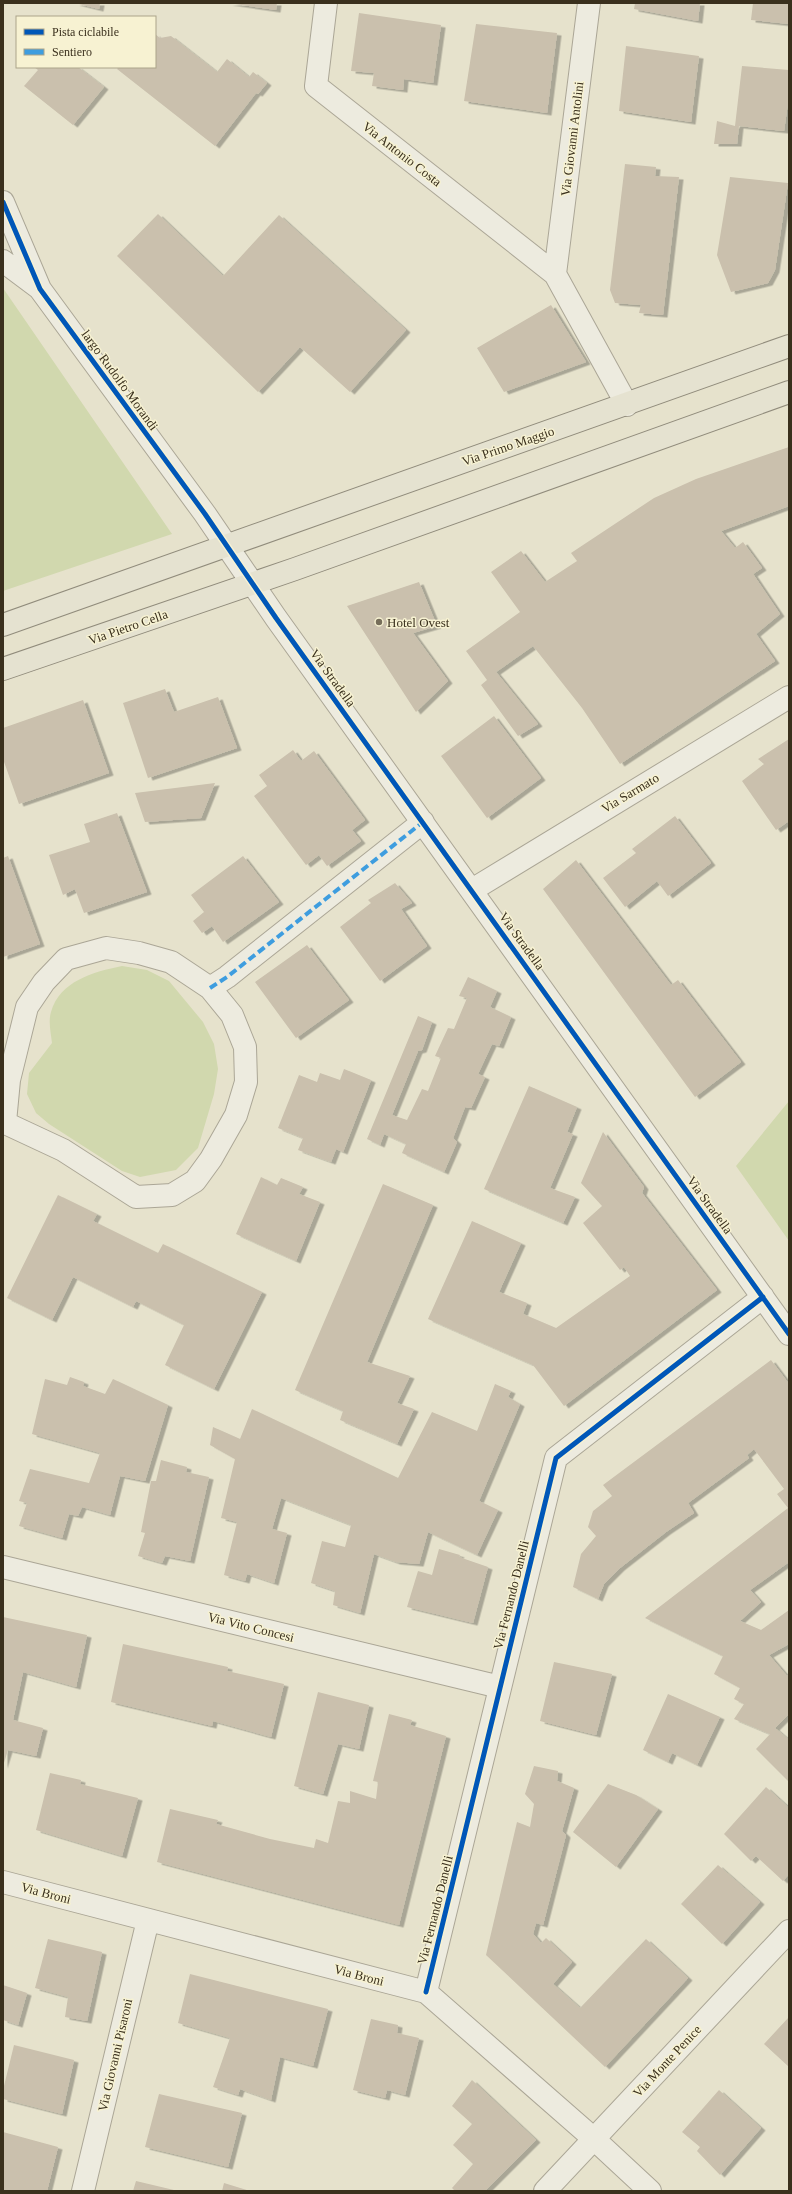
<svg xmlns="http://www.w3.org/2000/svg" width="792" height="2194" font-family="'Times New Roman',serif">
<style>
.green{fill:#d1d8ae}
.building{fill:#cac0ad;filter:url(#shadow)}
.lines{fill:none;stroke-linecap:round;stroke-linejoin:round}
.minor-casing{stroke:#aba696;stroke-width:24}
.major-casing{stroke:#918c7c;stroke-width:24}
.minor{stroke:#edebdf;stroke-width:22}
.major{stroke:#e5e2d0;stroke-width:22}
.quiet{stroke:#3e9ddf;stroke-width:4;stroke-dasharray:8 4;stroke-linecap:butt}
.cycleway-casing{stroke:#f7f2d2;stroke-width:8}
.cycleway{stroke:#0057b8;stroke-width:5}
.poi-dot{fill:#766e5a;stroke:#f7f2d2;stroke-width:1.5}
.labels{text-anchor:middle;dominant-baseline:central;stroke-width:3;stroke-linejoin:round;paint-order:stroke}
.street-label{font-size:13px;fill:#3a301d;stroke:#f7f2d2}
.poi-label{font-size:13px;fill:#3a301d;stroke:#f7f2d2;text-anchor:start}
</style>
<defs>
<filter id="shadow"><feDropShadow dx="4.5" dy="2.5" stdDeviation="0" flood-color="#0004"/></filter>
</defs>
<rect width="100%" height="100%" fill="#e6e2cc"/>
<path class="green" d="M3,288L172,534L3,591Z
M122,966L147,970L169,981L203,1022L214,1044L218,1069L214,1094L198,1148L176,1170L140,1177L122,1171L49,1124L36,1113L27,1094L29,1073L52,1043C51,1034 48,1021 51,1012C60,981 93,972 122,966Z
M789,1101V1241L736,1166Z"/>
<path class="building" d="M75,3H100L99,9Z
M228,3H277L276,10Z
M635,3H700L698,21L634,9Z
M753,3H789V24L751,20Z
M359,13L441,25L433,83L404,79L403,90L372,86L374,73L351,71Z
M476,24L557,33L547,113L464,101Z
M155,34L160,38L171,36L217,72L227,59L249,77L253,72L267,83L258,94L256,93L215,146L117,69L119,67H155Z
M626,46L699,56L691,122L619,111Z
M742,66L789,70V96L784,131L739,126L737,144H714L717,121L735,126Z
M34,67H78L104,87L73,125L24,86L38,70Z
M625,164L656,167L655,176L679,177L663,315L639,313L641,305L615,303L610,290Z
M730,177L788,183L775,270L768,283L731,292L717,255Z
M158,214L223,276L279,215L406,330L350,392L300,347L258,392L117,256Z
M551,305L586,362L504,392L477,348Z
M789,447V506L721,531L735,548L743,542L762,568L753,574L780,614L756,634L775,661L620,764L582,708L533,646L496,672L538,724L518,736L481,685L487,680L466,651L520,612L491,572L521,551L545,582L577,561L571,553L654,498L696,479Z
M419,582L437,626L413,633L448,681L416,712L347,606Z
M165,689L174,712L218,697L237,748L148,778L123,703Z
M83,700L109,773L19,804L3,759V728Z
M494,716L541,778L487,818L441,756Z
M789,739V821L776,830L742,781L764,764L758,759Z
M293,750L301,761L314,751L365,820L352,830L361,841L327,866L319,855L306,865L254,796L267,786L259,775Z
M215,783L201,818L145,822L135,793Z
M117,813L147,892L84,913L75,889L63,895L49,855L90,842L84,824Z
M675,816L711,863L668,896L657,881L625,907L603,878L636,853L632,849Z
M8,856L40,944L3,957V858Z
M243,856L279,902L223,942L212,926L202,933L193,921L204,912L191,895Z
M576,860L671,985L678,980L741,1062L695,1097L543,889Z
M395,883L412,903L401,909L427,946L380,981L340,927L371,903L368,900Z
M307,945L349,1000L296,1038L255,982Z
M468,977L497,991L490,1007L511,1017L499,1046L492,1044L478,1074L485,1077L471,1108L465,1107L453,1138L457,1142L444,1172L402,1153L406,1144L384,1134L380,1145L367,1139L418,1016L432,1022L422,1050L418,1051L392,1115L407,1120L422,1089L428,1091L441,1058L435,1056L448,1028L454,1029L467,998L459,996Z
M344,1069L371,1080L343,1152L336,1149L331,1162L298,1150L303,1138L278,1128L299,1075L317,1082L320,1073L340,1080Z
M529,1086L577,1107L567,1132L573,1134L550,1188L575,1197L563,1223L484,1189Z
M603,1132L644,1187L642,1193L717,1290L564,1406L533,1365L428,1319L472,1221L521,1243L499,1292L527,1303L523,1314L556,1328L630,1276L624,1267L620,1270L583,1223L602,1206L581,1183Z
M261,1177L277,1185L281,1178L303,1187L299,1194L320,1202L296,1261L236,1234Z
M383,1184L433,1205L367,1362L410,1376L397,1403L414,1409L397,1444L340,1420L343,1411L295,1390Z
M58,1195L97,1214L93,1221L158,1253L163,1244L262,1292L214,1389L165,1365L184,1325L136,1301L133,1307L73,1277L52,1320L7,1298Z
M771,1360L789,1384V1562L750,1590L761,1602L740,1621L761,1630L789,1610V1644L769,1655L787,1676L789,1674V1714L775,1728L789,1740V1782L756,1749L770,1734L734,1719L744,1704L734,1699L740,1688L714,1674L723,1656L645,1618L788,1508L777,1494L784,1489L754,1449L747,1455L749,1458L688,1503L694,1513L666,1532L620,1568L604,1584L598,1599L573,1587L581,1554L596,1536L588,1527L593,1511L612,1496L603,1485Z
M70,1377L84,1382L83,1386L105,1394L113,1379L168,1405L145,1481L120,1476L110,1515L82,1507L78,1516L69,1514L62,1538L19,1526L27,1503L19,1501L30,1469L89,1483L100,1453L32,1434L45,1379L67,1385Z
M495,1384L511,1391L508,1397L520,1404L479,1501L498,1510L477,1555L428,1532L419,1564L396,1562L374,1554L360,1613L333,1605L335,1591L311,1583L322,1541L345,1547L351,1525L281,1498L272,1529L287,1533L274,1583L247,1574L245,1581L224,1575L237,1522L221,1518L235,1459L210,1445L213,1427L240,1439L252,1409L398,1478L432,1412L477,1431Z
M161,1460L187,1467L186,1472L209,1477L190,1561L165,1556L162,1563L138,1556L145,1533L141,1532L151,1481H156Z
M439,1549L460,1555L459,1557L488,1567L473,1623L407,1607L418,1571L432,1575Z
M3,1617L87,1635L76,1687L23,1672L13,1720L43,1728L36,1756L8,1750L3,1766Z
M123,1644L228,1667L227,1671L284,1684L271,1737L213,1721L212,1726L111,1702Z
M554,1662L612,1674L596,1735L540,1721Z
M318,1692L369,1705L359,1749L338,1744L323,1794L294,1786Z
M668,1694L720,1717L697,1765L672,1753L668,1762L643,1750Z
M389,1714L412,1720L410,1725L446,1736L399,1925L157,1862L170,1809L218,1820L216,1824L270,1839L314,1848L316,1839L328,1843L338,1801L350,1803V1791L376,1799L378,1782L373,1781Z
M534,1766L558,1771L557,1781L574,1788L562,1831L566,1835L543,1925L536,1923L533,1934L541,1943L546,1938L572,1962L553,1984L580,2008L646,1939L688,1978L605,2067L486,1955L517,1822L530,1827L534,1804L525,1794Z
M50,1773L81,1780L80,1784L138,1798L122,1856L36,1830Z
M608,1784L636,1795L658,1809L616,1867L573,1832Z
M766,1787L789,1808V1874L783,1881L756,1856L751,1861L724,1834Z
M718,1865L760,1902L722,1944L681,1904Z
M48,1939L102,1952L87,2021L65,2017L68,1997L35,1988Z
M190,1974L328,2009L313,2066L280,2057L271,2100L240,2089L238,2095L213,2087L230,2038L178,2023Z
M3,1985L27,1993L18,2025L3,2020Z
M789,2017V2067L764,2044Z
M371,2019L398,2025L397,2033L419,2038L405,2095L387,2090L385,2098L353,2090Z
M14,2045L74,2060L62,2114L3,2099V2090Z
M472,2080L536,2140L485,2191H455L452,2188L473,2164L453,2145L472,2124L452,2106Z
M719,2090L761,2128L720,2175L697,2151L700,2147L682,2132Z
M159,2094L242,2113L228,2167L145,2147Z
M3,2132L58,2147L47,2191H3Z
M136,2181L174,2190V2191H133Z
M224,2183L250,2191H222Z"/>
<g class="lines">
<g class="minor-casing">
<path id="minor" d="M326,3L316,86L555,274L627,405
M3,202L40,289L205,514L276,618L789,1334
M3,261L39,288
M555,274L589,3
M472,890L789,697
M210,988L227,977L423,822
M3,1122L63,1150L136,1197L172,1195L195,1181L211,1159L236,1115L246,1082L245,1047L232,1015L210,988L171,962L139,953L106,948L66,959L44,982L27,1007L9,1080L5,1122
M3,1567L500,1687
M3,1882L426,1992L594,2139L650,2191
M426,1992L556,1458L763,1297
M83,2191L148,1920
M545,2191L789,1931"/>
</g>
<g class="major-casing">
<path id="major" d="M3,625L789,346
M3,669L295,569L789,392"/>
</g>
<use href="#minor" class="minor"/>
<use href="#major" class="major"/>
<path class="quiet" d="M210,988L227,977L423,822"/>
<g class="cycleway-casing">
<path id="cycleway" d="M3,202L40,289L205,514L276,618L789,1334
M426,1992L556,1458L763,1297"/>
</g>
<use href="#cycleway" class="cycleway"/>
</g>
<circle class="poi-dot" cx="379" cy="622" r="4"/>
<g class="labels">
<g class="street-label">
<text transform="translate(572 139) rotate(-83)">Via Giovanni Antolini</text>
<text transform="translate(402 154) rotate(38)">Via Antonio Costa</text>
<text transform="translate(120 380) rotate(54)">largo Rudolfo Morandi</text>
<text transform="translate(508 446) rotate(-19)">Via Primo Maggio</text>
<text transform="translate(128 627) rotate(-19)">Via Pietro Cella</text>
<text transform="translate(333 678) rotate(54)">Via Stradella</text>
<text transform="translate(630 793) rotate(-31)">Via Sarmato</text>
<text transform="translate(522 941) rotate(54)">Via Stradella</text>
<text transform="translate(710 1205) rotate(54)">Via Stradella</text>
<text transform="translate(511 1595) rotate(-76)">Via Fernando Danelli</text>
<text transform="translate(251 1627) rotate(14)">Via Vito Concesi</text>
<text transform="translate(46 1893) rotate(15)">Via Broni</text>
<text transform="translate(435 1910) rotate(-76)">Via Fernando Danelli</text>
<text transform="translate(359 1975) rotate(15)">Via Broni</text>
<text transform="translate(115 2055) rotate(-77)">Via Giovanni Pisaroni</text>
<text transform="translate(667 2061) rotate(-47)">Via Monte Penice</text>
</g>
<g class="poi-label">
<text x="387" y="622">Hotel Ovest</text>
</g>
</g>
<rect width="792" height="2194" fill="none" stroke="#3a301d" stroke-width="8"/>
<rect x="16" y="16" width="140" height="52" fill="#f7f2d2" stroke="#aba48a"/>
<rect x="24" y="29" width="20" height="6" fill="#0057b8" stroke="#aba48a"/>
<text x="52" y="36" font-size="12" fill="#3a301d">Pista ciclabile</text>
<rect x="24" y="49" width="20" height="6" fill="#3e9ddf" stroke="#aba48a"/>
<text x="52" y="56" font-size="12" fill="#3a301d">Sentiero</text>
</svg>
